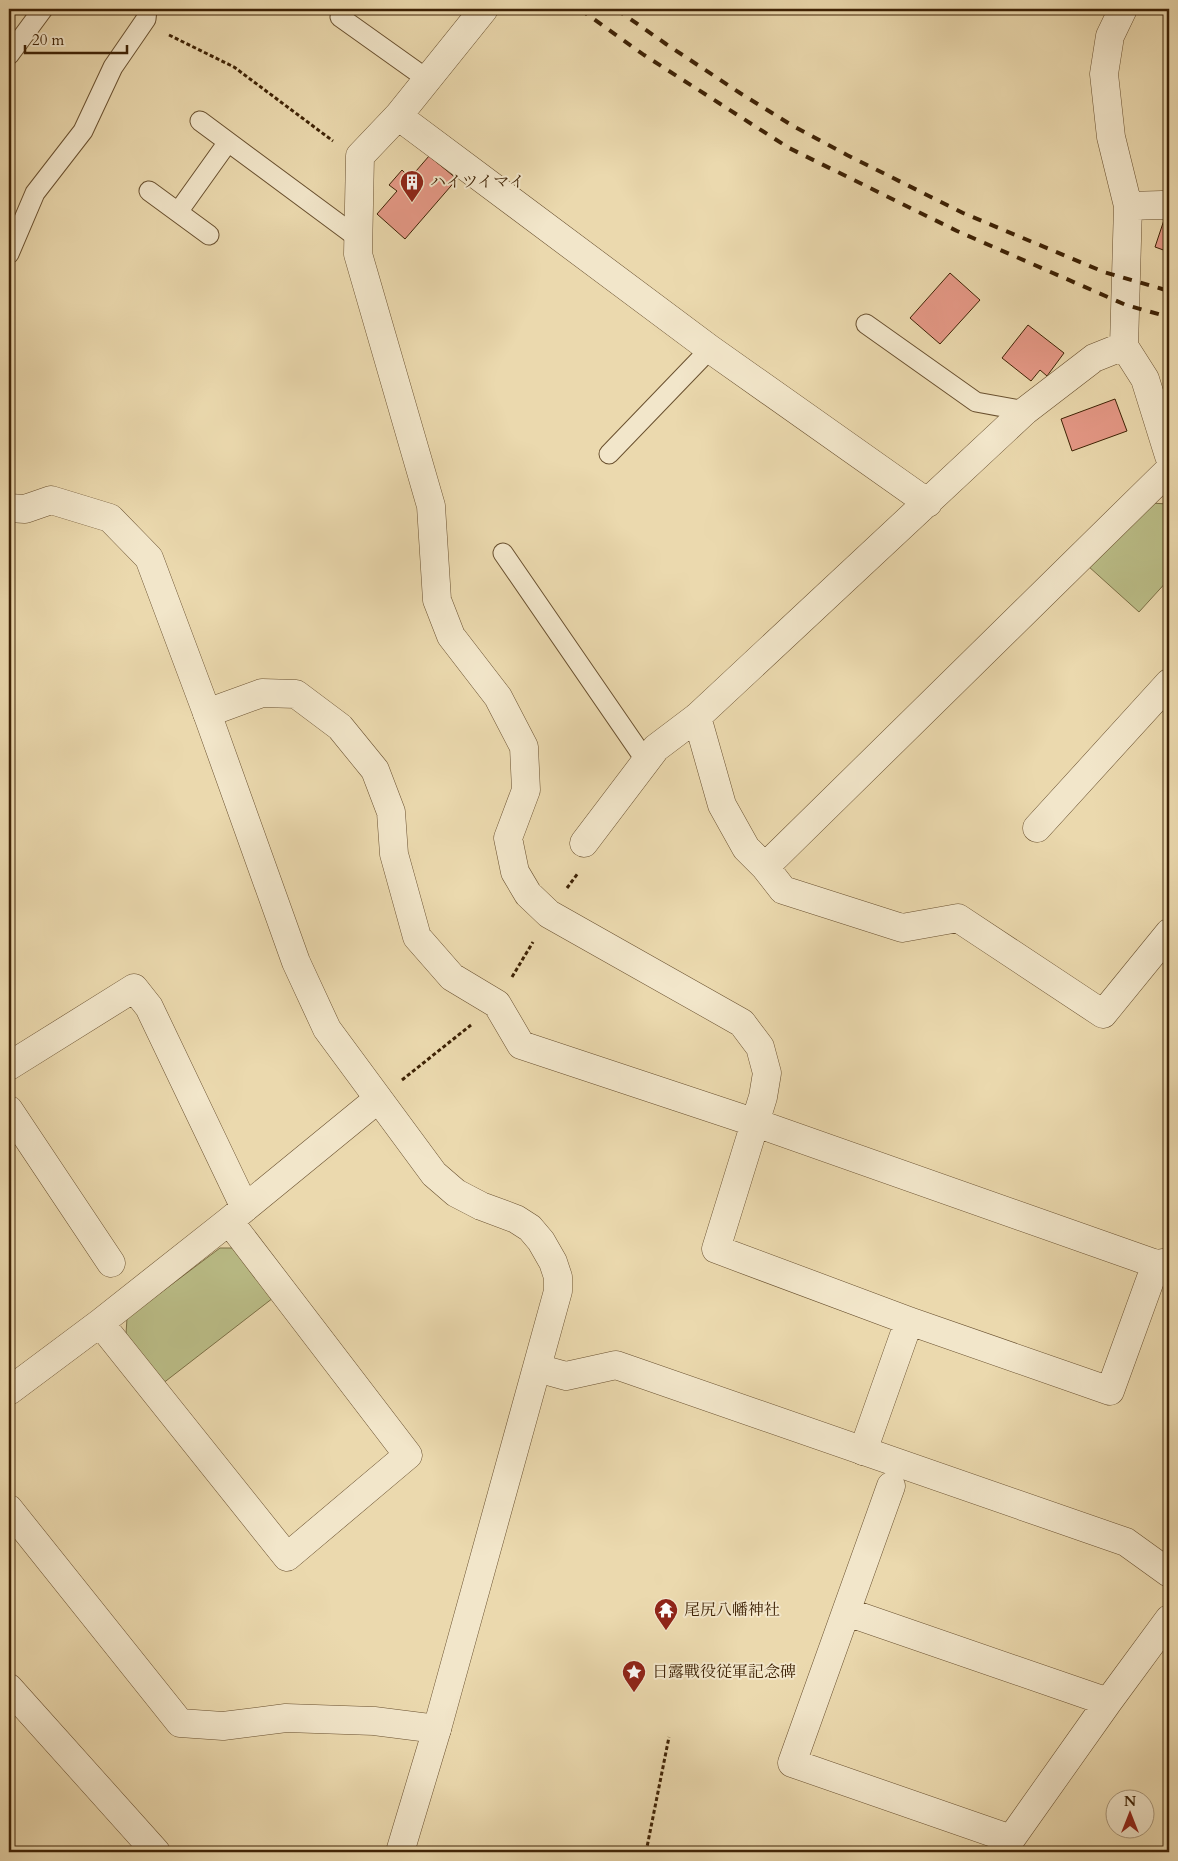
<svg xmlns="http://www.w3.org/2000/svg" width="1178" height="1861" font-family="Cardo,'Noto Serif JP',serif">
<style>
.green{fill:#bbbe88;stroke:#7c7046}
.building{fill:#e69987;stroke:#3e2205}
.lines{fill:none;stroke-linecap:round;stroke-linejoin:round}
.service-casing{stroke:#69502f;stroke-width:21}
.minor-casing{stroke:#69502f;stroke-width:29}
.tertiary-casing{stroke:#69502f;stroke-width:29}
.path{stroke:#3e2205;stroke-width:3;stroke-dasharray:4 2.5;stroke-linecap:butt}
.service{stroke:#f2e6ca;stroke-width:19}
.minor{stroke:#f2e6ca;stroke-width:28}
.tertiary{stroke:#f2e6ca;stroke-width:28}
.rail{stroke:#3e2205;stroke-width:4;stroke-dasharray:9 9;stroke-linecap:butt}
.labels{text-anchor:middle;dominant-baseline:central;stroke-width:4;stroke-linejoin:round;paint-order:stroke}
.poi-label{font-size:16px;fill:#3e2205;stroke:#f2e6ca;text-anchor:start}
</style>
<rect width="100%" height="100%" fill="#ebd9ae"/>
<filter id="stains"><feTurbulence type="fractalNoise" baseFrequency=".004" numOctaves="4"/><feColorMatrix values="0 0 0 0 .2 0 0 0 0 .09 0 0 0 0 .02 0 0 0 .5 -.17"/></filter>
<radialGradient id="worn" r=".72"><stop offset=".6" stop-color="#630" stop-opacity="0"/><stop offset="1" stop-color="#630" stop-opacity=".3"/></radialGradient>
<path class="green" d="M1150,503L1168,504L1169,579L1139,612L1088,566Z
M220,1248H235L273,1298L162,1384L126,1334L127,1318Z"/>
<path class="building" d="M429,156L457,179L405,239L377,214L397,191L389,185L402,170L410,178Z
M1164,220L1169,222V252L1155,247Z
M950,273L980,300L940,344L910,318Z
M1028,325L1064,353L1047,376L1040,370L1031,381L1002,358Z
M1115,399L1127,431L1072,451L1061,419Z"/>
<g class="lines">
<g class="service-casing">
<path id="service" d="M346,9L340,17L427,79
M9,55L43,9
M200,121L358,238
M149,191L209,235
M178,212L228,142
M9,254L35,193L83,131L113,67L146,19L147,9
M866,324L976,402L1025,411
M609,454L710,349
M503,553L646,761"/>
</g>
<g class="minor-casing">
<path id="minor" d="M484,9L398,116L360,156L358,254L431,506L437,600L451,636L498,697L524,747L526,790L508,838L515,872L528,894L549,914L742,1023L760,1047L767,1073L763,1097L716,1249L909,1321L1110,1391L1156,1264
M1123,9L1110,36L1104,74L1111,137L1128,206L1124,346L1145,379L1169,456
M398,116L710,349L928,503
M1128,206L1162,205L1169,206
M207,713L262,693L296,694L340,727L375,770L391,812L394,854L417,937L452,977L497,1004L521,1045L756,1123L1156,1264L1169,1262
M697,717L722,805L746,848L765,867L783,890L902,928L958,918L1103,1014L1169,933
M1037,828L1169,683
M584,843L656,748L697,717L1025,411L1094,358L1124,346
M765,867L1169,470
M9,1066L134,988L149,1007L245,1208
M9,1110L111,1263
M100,1323L287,1557L408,1455L229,1221
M9,1391L100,1323L229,1221L378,1099
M863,1451L909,1321
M891,1486L792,1763L1011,1839L1108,1702L1169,1619
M9,1509L180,1723L223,1726L286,1718L374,1721L437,1729
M847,1612L1108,1702
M9,1688L156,1852"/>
</g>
<g class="tertiary-casing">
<path id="tertiary" d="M9,508L25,509L51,500L110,518L149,558L207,713L296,962L327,1029L434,1174L456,1193L481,1206L516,1219L530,1228L541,1241L553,1262L558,1277V1291L437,1729L400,1852
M537,1368L566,1376L616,1365L1126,1542L1169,1573"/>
</g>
<path class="path" d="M169,35L234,67L333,141
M567,888L578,873
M512,977L533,942
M402,1080L471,1025
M646,1852L669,1737"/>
<use href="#service" class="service"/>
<use href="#minor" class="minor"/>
<use href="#tertiary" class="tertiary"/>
<path class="rail" d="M580,9L644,55L789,148L957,231L1126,305L1169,317
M616,9L666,44L740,93L793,126L847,155L963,213L1104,272L1169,291"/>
</g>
<defs>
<g id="building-pin" transform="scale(1.25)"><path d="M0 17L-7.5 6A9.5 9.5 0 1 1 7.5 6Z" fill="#8f2418" stroke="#f2e6ca"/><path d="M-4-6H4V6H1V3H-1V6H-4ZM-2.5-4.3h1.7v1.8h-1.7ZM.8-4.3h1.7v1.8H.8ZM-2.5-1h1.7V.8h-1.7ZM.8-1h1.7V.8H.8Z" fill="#fff"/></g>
<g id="temple-pin" transform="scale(1.25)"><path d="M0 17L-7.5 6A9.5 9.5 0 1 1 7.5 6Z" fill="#8f2418" stroke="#f2e6ca"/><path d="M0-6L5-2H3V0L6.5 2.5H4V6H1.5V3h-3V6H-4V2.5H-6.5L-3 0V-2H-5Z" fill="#fff"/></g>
<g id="sight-pin" transform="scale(1.25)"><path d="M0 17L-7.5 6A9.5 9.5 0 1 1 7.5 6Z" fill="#8f2418" stroke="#f2e6ca"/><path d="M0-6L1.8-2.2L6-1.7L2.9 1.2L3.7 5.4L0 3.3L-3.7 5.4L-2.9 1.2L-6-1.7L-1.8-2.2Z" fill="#fff"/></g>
</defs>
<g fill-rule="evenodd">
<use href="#building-pin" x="412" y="182"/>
<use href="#temple-pin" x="666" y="1610"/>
<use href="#sight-pin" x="634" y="1672"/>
</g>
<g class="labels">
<g class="poi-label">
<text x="430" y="182">ハイツイマイ</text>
<text x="684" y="1610">尾尻八幡神社</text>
<text x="652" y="1672">日露戰役従軍記念碑</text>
</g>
</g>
<rect width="1178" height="1861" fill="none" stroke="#ebd9ae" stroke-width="30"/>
<rect x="10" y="10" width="1158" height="1841" fill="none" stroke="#3e2205" stroke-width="2.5"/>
<rect x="15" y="15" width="1148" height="1831" fill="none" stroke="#3e2205"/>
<g transform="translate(1130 1814)"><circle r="24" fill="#f2e6ca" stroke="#aa987b"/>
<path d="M0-4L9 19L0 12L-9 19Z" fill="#8f2418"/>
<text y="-8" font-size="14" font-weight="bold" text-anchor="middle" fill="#3e2205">N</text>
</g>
<path d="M25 45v8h102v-8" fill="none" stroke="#3e2205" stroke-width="2.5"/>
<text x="32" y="45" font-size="15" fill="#3e2205" stroke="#f2e6ca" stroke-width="4" paint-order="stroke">20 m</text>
<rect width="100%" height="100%" filter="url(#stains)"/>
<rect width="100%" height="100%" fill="url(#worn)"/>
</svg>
